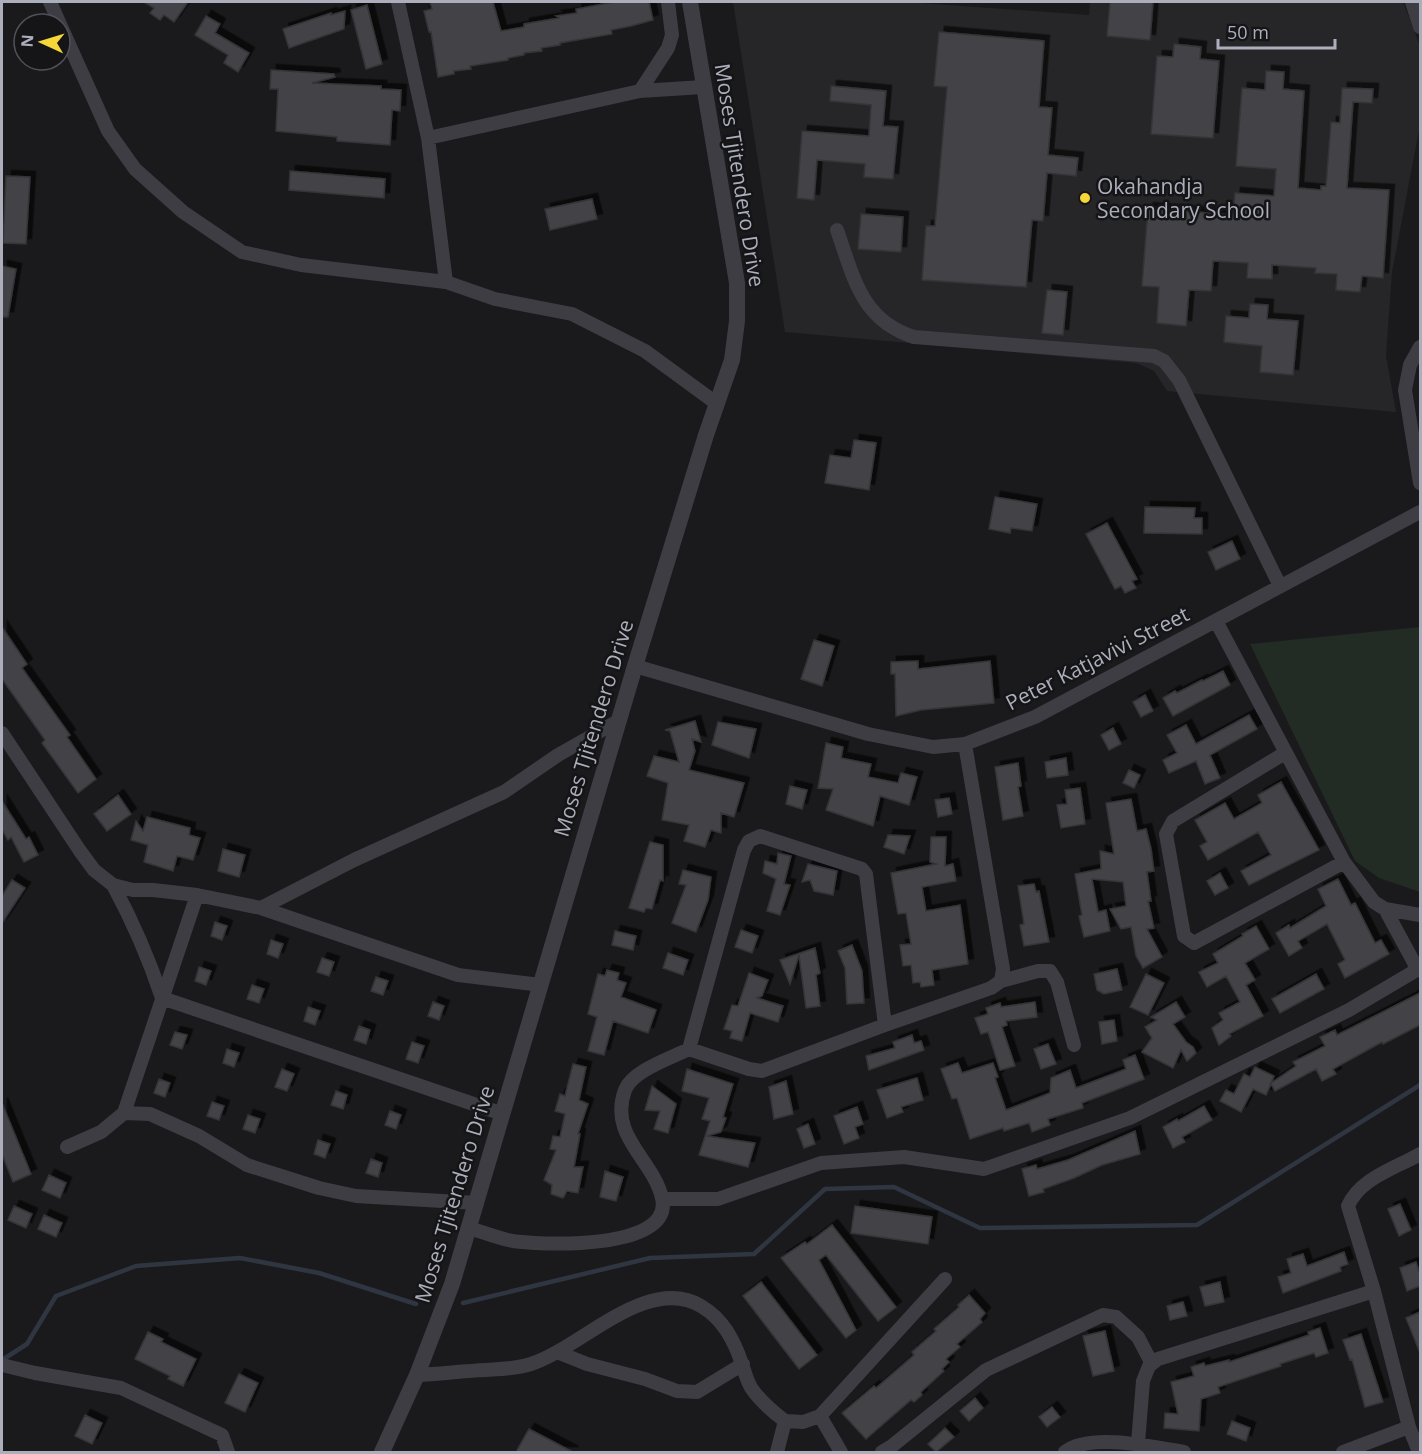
<svg xmlns="http://www.w3.org/2000/svg" width="1422" height="1454" font-family="'Open Sans',sans-serif">
<style>
.built{fill:#262629}
.green{fill:#222b24}
.lines{fill:none;stroke-linecap:round;stroke-linejoin:round}
.stream{stroke:#2f3641;stroke-width:4.5}
.building{fill:#424246;stroke:#353438;stroke-width:1.5;filter:url(#shadow)}
.minor{stroke:#3d3d43;stroke-width:14}
.tertiary{stroke:#3d3d43;stroke-width:16}
.poi-dot{fill:#f6d739;stroke:#151517;stroke-width:2}
.labels{text-anchor:middle;dominant-baseline:central;stroke-width:5;stroke-linejoin:round;paint-order:stroke}
.street-label{font-size:21px;fill:#acaebc;stroke:#151517}
.poi-label{font-size:21px;fill:#acaebc;stroke:#151517;text-anchor:start}
</style>
<defs>
<filter id="shadow"><feDropShadow dx="5.5" dy="-5.5" stdDeviation="0" flood-color="#0009"/></filter>
</defs>
<rect width="100%" height="100%" fill="#1a1a1c"/>
<path class="built" d="M733,2H906L1089,15L1090,2H1403L1420,46V125L1392,272L1386,356L1396,412L1167,391L1154,371L1136,363L785,332Z"/>
<path class="green" d="M1420,627V892L1379,878L1355,861L1250,644Z"/>
<g class="lines">
<path class="stream" d="M463,1303L650,1258L754,1254L825,1189L894,1187L980,1228L1197,1225L1420,1085
M2,1360L27,1344L56,1296L136,1266L240,1258L319,1273L416,1304"/>
</g>
<path class="building" d="M144,2H188L174,22L164,15L160,20L150,13L154,8Z
M430,2H493L501,31L524,27V24L559,18L556,16L577,13L576,9L614,2H649L653,20L631,26L611,30L612,34L560,43V45L541,48L542,51L524,53V55L508,58V60L470,66L471,69L454,71V74L438,77L431,32H429L424,11L432,9Z
M1110,2H1153L1150,40L1107,36Z
M367,5L382,64L366,69L351,10Z
M345,11L344,29L289,48L283,29L331,13V15Z
M206,16L220,24L215,33L249,53L238,72L224,63L228,55L195,35Z
M939,32L1044,41L1039,107L1052,108L1048,155L1078,158L1076,176L1047,173L1043,221L1032,220L1026,287L922,280L926,226H935L947,87L934,86Z
M1174,44L1201,47L1200,59L1219,61L1213,138L1151,134L1157,56L1173,57Z
M271,70L334,74L335,77L312,83L381,86V89L401,90L400,111L392,110L390,145L337,141V137L276,131L278,89H270Z
M1266,71L1284,72L1283,89L1304,91L1298,188L1321,190V186H1326L1331,122L1340,123L1342,88L1373,89L1372,103L1353,102L1347,188L1389,190L1383,278L1362,276L1360,292L1336,290L1337,274L1315,273L1316,268L1272,265V279L1247,278L1248,263L1213,261L1211,291L1189,290L1186,326L1157,323L1159,287L1142,286L1148,208L1233,215L1235,193L1274,196L1276,169L1236,166L1242,88L1265,90Z
M831,86L886,91L883,126L898,127L893,179L864,177L865,164L817,160L814,200L797,198L802,131L869,136L871,105L830,101Z
M290,171L385,179L384,198L289,190Z
M6,176L30,177L26,244L3,243Z
M592,199L597,219L550,230L545,209Z
M861,214L903,217L901,252L858,249Z
M2,266L16,269L8,317H2Z
M1047,290L1067,292L1063,335L1042,333Z
M1250,304L1268,305L1267,319L1298,321L1293,375L1260,372L1262,346L1224,342L1226,316L1249,318Z
M854,440L876,443L869,490L825,483L830,455L851,458Z
M995,497L1037,504L1032,531L1011,528L1010,533L989,529Z
M1145,507L1195,508L1194,518H1202V534L1144,533Z
M1107,523L1137,579L1132,581L1136,588L1125,593L1121,586L1115,589L1086,534Z
M1232,541L1240,559L1216,570L1208,552Z
M2,627L27,664L22,668L70,735L67,737L96,779L78,793L42,743L45,740L2,679Z
M814,640L834,646L822,686L801,679Z
M918,661V669L990,661L994,703L921,710L896,716L895,674H891V662Z
M1223,671L1230,685L1173,716L1163,698L1175,691L1177,693L1202,680L1203,681Z
M1145,695L1153,711L1141,717L1133,702Z
M1249,715L1257,729L1210,755L1220,778L1205,784L1196,761L1169,773L1163,760L1177,753L1167,735L1186,725L1196,744Z
M695,721L701,742L692,739L695,751L689,770L744,783L734,817L721,813V833L711,830L705,847L684,841L689,825L662,820L668,783L647,776L654,756L679,762L670,731L665,730Z
M718,722L756,729L749,758L712,745Z
M1113,728L1121,744L1109,750L1101,735Z
M826,743L843,747L841,758L871,764L868,777L898,783L901,773L917,777L909,805L880,796L873,826L826,810L833,789L818,788Z
M1066,758L1068,775L1047,778L1045,762Z
M1018,763L1021,786L1018,787L1023,816L1003,820L995,767Z
M1129,770L1140,775L1134,788L1123,783Z
M1281,782L1319,850L1249,885L1241,871L1271,855L1258,832L1208,860L1200,846L1207,842L1195,820L1225,803L1234,819L1262,803L1258,795Z
M790,786L807,790L802,809L786,804Z
M1080,788L1085,824L1061,828L1057,805L1067,804L1065,790Z
M118,795L131,814L107,831L94,814Z
M949,798L952,814L938,817L935,800Z
M1131,799L1137,831L1146,829L1151,849L1154,871L1147,872L1151,901H1148L1154,928L1147,929L1162,957L1143,968L1136,956L1131,927L1121,929L1110,909L1126,906L1123,882L1092,879L1098,912L1106,910L1110,931L1084,937L1079,916L1082,915L1075,874L1101,869L1100,851L1114,854L1106,803Z
M2,801L26,839L29,837L38,855L24,862L11,837L8,840L2,830Z
M147,817L190,828L189,835L200,838L193,860L177,856L173,871L144,862L148,845L131,840L136,821L143,831Z
M888,835L910,836L904,854L884,847Z
M931,837H946L945,866L953,864L956,881L922,887L926,911L960,905L968,964L932,970L934,985L921,987L920,982L913,983L911,965L903,966L900,945L911,944L906,913L898,914L891,873L936,864L930,862Z
M650,842L663,845V881L660,880L652,909L646,908L644,912L629,908Z
M223,849L245,855L239,877L218,871Z
M778,853L791,856L784,884L790,885L780,915L767,911L776,879L763,873L765,861L777,864Z
M808,864L837,871L833,895L814,891L810,880L802,882Z
M683,870L711,877L708,900L696,932L672,923L686,885L679,884Z
M1220,873L1228,888L1215,895L1207,881Z
M1338,879L1351,905L1355,903L1375,943L1381,940L1389,954L1345,978L1338,964L1345,960L1327,924L1298,941L1302,948L1289,956L1276,933L1289,925L1290,928L1326,906L1318,889Z
M12,880L25,888L2,923V896Z
M1034,884L1036,892L1039,891L1049,942L1024,946L1020,925L1024,924L1018,886Z
M215,922L227,926L222,940L211,936Z
M1256,926L1269,949L1245,963L1255,980L1246,985L1263,1016L1229,1034L1231,1036L1219,1045L1212,1028L1223,1020L1219,1013L1240,1002L1226,976L1207,987L1199,972L1218,963L1213,954L1243,936L1242,934Z
M741,930L758,936L752,953L735,947Z
M615,931L636,936L633,950L612,945Z
M271,940L283,944L278,958L267,954Z
M852,945L862,971L864,1003L847,1004L845,968L838,951Z
M815,948L820,973L816,975L820,1006L806,1008L799,955L790,984L780,960Z
M668,953L688,960L683,975L663,968Z
M322,958L334,962L329,976L317,972Z
M199,967L211,971L206,985L195,981Z
M1117,969L1122,990L1104,994L1097,990L1094,974Z
M607,970L619,973L617,980L626,983L621,997L656,1010L648,1033L613,1021L604,1055L588,1051L597,1017L588,1014L598,974L605,976Z
M749,973L768,980L762,996L757,998L783,1006L778,1022L750,1013L742,1041L730,1038L732,1031L724,1029L732,1005L738,1006Z
M1146,974L1164,983L1148,1015L1130,1007Z
M1316,974L1324,989L1280,1013L1272,999Z
M376,977L388,981L383,995L371,991Z
M252,985L264,989L259,1003L247,999Z
M1420,993V1025L1383,1044L1382,1042L1333,1069L1336,1074L1322,1081L1316,1069L1275,1091L1271,1084L1266,1095L1253,1089L1241,1112L1220,1101L1226,1090L1234,1094L1244,1074L1250,1077L1255,1067L1274,1076L1271,1083L1296,1066L1293,1062L1325,1046L1320,1037L1335,1030L1337,1035Z
M433,1002L444,1006L439,1020L428,1016Z
M1035,1002L1037,1017L1006,1021L1007,1025L1002,1027L1015,1066L1000,1070L988,1032L981,1034L975,1018L988,1014L986,1008L1000,1003L1001,1007Z
M1176,1002L1185,1017L1173,1024L1186,1042L1193,1047L1196,1053L1187,1061L1181,1050L1173,1068L1142,1052L1152,1038L1145,1027L1157,1020L1151,1017Z
M308,1007L320,1011L315,1025L304,1021Z
M1114,1020L1117,1041L1102,1044L1099,1022Z
M359,1026L370,1030L366,1044L354,1040Z
M175,1032L187,1035L182,1049L170,1045Z
M912,1035L914,1043L921,1041L924,1050L869,1070L866,1056L895,1048L893,1042Z
M412,1042L424,1046L418,1063L406,1059Z
M1048,1044L1056,1064L1041,1069L1034,1049Z
M227,1049L239,1053L234,1067L223,1063Z
M1135,1055L1144,1079L1082,1103L1083,1108L1048,1119L1050,1125L1032,1132L1029,1123L1004,1131L1003,1128L970,1139L957,1098L952,1099L941,1069L958,1063L962,1073L993,1063L998,1077L995,1078L1006,1110L1050,1093L1051,1078L1070,1070L1076,1088L1126,1069L1123,1060Z
M573,1064L586,1067L579,1100L588,1104L578,1134H580L574,1167H583L578,1193L567,1191L563,1198L551,1194L552,1185L544,1180L556,1150L550,1149L553,1136L560,1137L565,1114L555,1111L560,1094L565,1096Z
M282,1069L294,1074L287,1091L275,1087Z
M687,1069L733,1084L723,1117L726,1118L721,1132L707,1136L755,1143L748,1167L699,1155L710,1121L702,1119L709,1098L682,1091Z
M917,1078L923,1100L901,1107L903,1112L887,1118L877,1090Z
M159,1079L170,1083L165,1097L154,1093Z
M786,1081L793,1114L774,1119L769,1087Z
M652,1086L676,1104L668,1133L654,1129L660,1111L645,1110Z
M336,1091L347,1095L343,1109L331,1105Z
M212,1102L224,1106L219,1120L207,1116Z
M2,1103L31,1174L13,1182L2,1154Z
M1204,1106L1212,1120L1182,1137L1185,1142L1173,1148L1163,1127L1177,1119L1178,1121Z
M857,1107L863,1124L855,1127L859,1138L844,1144L834,1116Z
M390,1111L401,1115L396,1129L385,1125Z
M248,1115L260,1119L255,1133L243,1129Z
M808,1124L815,1144L804,1148L797,1129Z
M1135,1131L1140,1154L1102,1165L1074,1178L1043,1189L1044,1192L1029,1196L1022,1169L1036,1165L1037,1169L1068,1160Z
M318,1140L330,1144L325,1158L314,1154Z
M371,1159L382,1163L378,1177L366,1173Z
M605,1171L623,1177L616,1201L600,1197Z
M49,1175L66,1183L60,1198L42,1190Z
M1400,1204L1411,1230L1399,1236L1388,1209Z
M14,1206L32,1214L26,1228L8,1220Z
M855,1206L932,1217L928,1244L851,1233Z
M44,1215L62,1223L56,1237L38,1229Z
M832,1225L896,1307L878,1321L826,1255L819,1260L856,1330L846,1338L781,1258L805,1242L807,1244Z
M1344,1252L1348,1264L1340,1267L1341,1271L1283,1293L1278,1277L1291,1273L1287,1259L1303,1254L1307,1266Z
M1416,1262L1420,1274V1286L1407,1291L1400,1268Z
M761,1282L817,1355L799,1369L743,1296Z
M1220,1282L1224,1302L1205,1306L1200,1287Z
M969,1295L985,1313L980,1319L982,1322L957,1344L960,1347L946,1359L949,1362L942,1369L944,1371L921,1392L922,1395L914,1402L911,1400L866,1439L842,1413L874,1386L876,1388L914,1355L912,1352L936,1331L934,1329L959,1307L958,1305Z
M1183,1302L1187,1316L1170,1320L1167,1306Z
M1420,1312V1353L1406,1318Z
M1320,1328L1328,1353L1316,1357L1314,1353L1280,1364L1281,1366L1218,1387L1220,1393L1201,1399L1199,1431L1164,1428L1165,1413L1178,1414L1171,1382L1194,1376L1191,1367L1204,1363L1205,1366L1229,1360V1362L1309,1335L1308,1332Z
M1105,1331L1114,1371L1093,1376L1083,1336Z
M148,1332L163,1339L161,1342L196,1359L183,1386L168,1379L170,1376L135,1359Z
M1361,1334L1383,1402L1365,1407L1352,1359L1350,1360L1343,1340Z
M239,1374L258,1383L245,1412L225,1403Z
M975,1398L983,1408L969,1421L960,1411Z
M1052,1407L1060,1417L1047,1427L1039,1417Z
M85,1415L102,1423L92,1444L75,1436Z
M1232,1421L1250,1428L1246,1441L1227,1434Z
M945,1428L954,1437L936,1452L928,1444Z
M529,1429L573,1452H516Z"/>
<g class="lines">
<path class="minor" d="M50,2L108,131L135,169L183,212L242,252L301,265L446,282L495,299L572,314L645,351L716,403
M398,2L428,138L446,282
M1412,2L1420,27
M640,91L668,48L672,35L668,2
M428,138L640,91L703,87
M837,230C854,278 861,320 914,337L1154,356L1164,361L1179,380L1280,586
M1420,347L1410,365L1405,390L1420,483
M1216,621L1344,862L1374,902L1385,909L1420,915
M635,666L868,734L933,747L965,744L1035,717L1420,512
M2,733L80,851L94,870L113,885L133,890H153L197,895L261,908L458,975L541,985
M1285,753L1173,821L1166,834L1184,936L1194,943L1344,862
M113,885C133,922 149,959 162,998L503,1114
M261,908L354,860L504,792L558,755L618,721
M1385,909L1418,970
M1001,981L1038,971H1050L1057,982L1074,1045
M689,1049L744,850L749,841L760,836L862,869L866,874L885,1025
M124,1113L197,895
M67,1147L101,1132L124,1113L150,1114L199,1136L247,1165L319,1188L356,1196L477,1203
M663,1199H718L821,1163L904,1157L984,1169L1130,1118L1349,1010L1420,968
M469,1228C482,1232 495,1237 508,1240C538,1246 675,1251 662,1198C653,1159 608,1136 625,1090C632,1071 671,1058 689,1049L749,1069L762,1071L885,1025L991,988L1001,981L1003,969L965,744
M557,1352L587,1364L645,1379L677,1391L697,1392L743,1364
M2,1365L35,1373L121,1388L222,1435L228,1452
M417,1375C440,1374 463,1371 486,1370C502,1369 515,1369 531,1364C581,1348 647,1274 701,1306C723,1319 734,1340 742,1364C745,1372 747,1382 752,1389C761,1402 773,1412 785,1421L777,1452
M820,1416L841,1452
M785,1421L803,1422L820,1416L945,1279
M1138,1443L1143,1381L1149,1366L1158,1359L1374,1291
M882,1452L892,1446L986,1370L1103,1315L1116,1317L1138,1337L1152,1364
M1065,1452C1089,1432 1155,1447 1184,1452
M1343,1452L1409,1427
M1419,1452L1409,1427L1374,1291L1348,1206C1360,1178 1396,1168 1420,1154"/>
<path class="tertiary" d="M382,1452L417,1375L452,1284L635,666L706,435L732,360L737,321V283L690,2"/>
</g>
<circle class="poi-dot" cx="1085" cy="198" r="6"/>
<g class="labels">
<g class="street-label">
<text transform="translate(740 175) rotate(81)">Moses Tjitendero Drive</text>
<text transform="translate(1097 658) rotate(-27)">Peter Katjavivi Street</text>
<text transform="translate(593 728) rotate(-73)">Moses Tjitendero Drive</text>
<text transform="translate(454 1194) rotate(-73)">Moses Tjitendero Drive</text>
</g>
<g class="poi-label">
<text x="1097" y="186">Okahandja<tspan x="1097" dy="24">Secondary School</tspan></text>
</g>
</g>
<rect width="1422" height="1454" fill="none" stroke="#acaebc" stroke-width="6"/>
<g transform="translate(42 42) rotate(274)"><circle r="28" fill="#151517" stroke="#515259" stroke-width="1.5"/>
<path d="M0-4.5L10 22L0 15L-10 22Z" fill="#f6d739"/>
<text y="-9" font-size="16" font-weight="bold" text-anchor="middle" fill="#acaebc">N</text>
</g>
<path d="M1218 39v9h117v-9" fill="none" stroke="#acaebc" stroke-width="3"/>
<text x="1227" y="39" font-size="18" fill="#acaebc" stroke="#151517" stroke-width="4.5" paint-order="stroke">50 m</text>
</svg>
